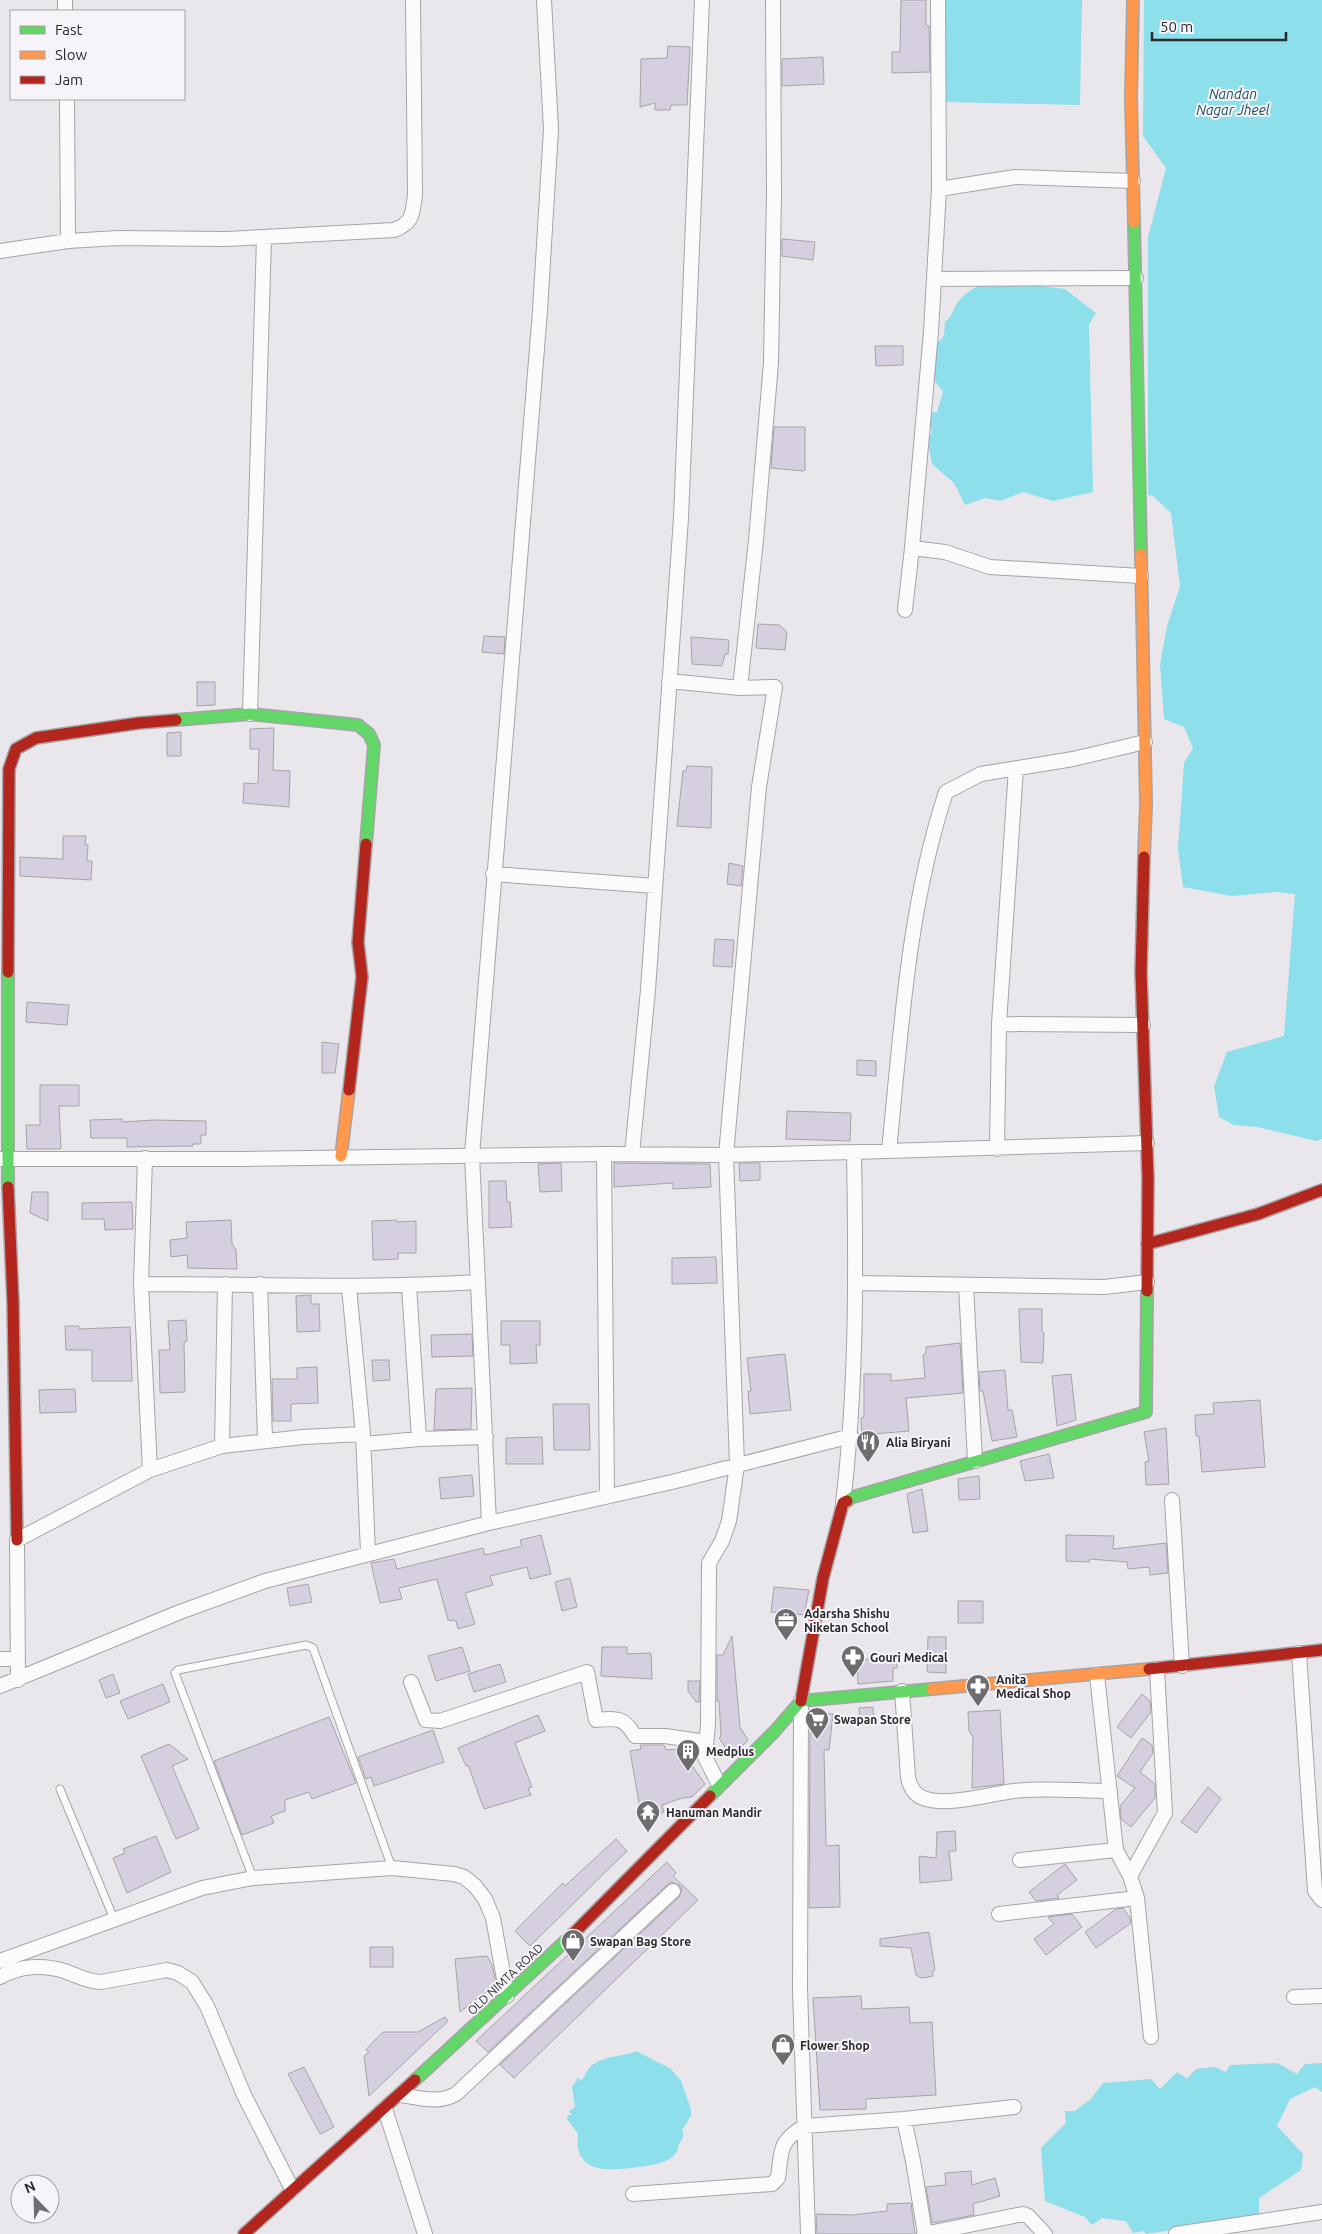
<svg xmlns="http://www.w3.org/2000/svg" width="1322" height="2234" font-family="Ubuntu,sans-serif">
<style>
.water{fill:#8cdfeb}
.building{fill:#d6cfdf;stroke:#a6a4a7}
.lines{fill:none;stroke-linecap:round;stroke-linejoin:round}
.lane-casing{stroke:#a5a4a7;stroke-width:9}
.street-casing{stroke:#a5a4a7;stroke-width:16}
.fast-casing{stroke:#a5a4a7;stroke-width:14}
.slow-casing{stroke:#a5a4a7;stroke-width:14}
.jam-casing{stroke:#a5a4a7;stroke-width:14}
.lane{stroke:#fcfbfc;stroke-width:7}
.street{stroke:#fcfbfc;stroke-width:14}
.fast{stroke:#63d668;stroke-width:11}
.slow{stroke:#ff974d;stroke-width:11}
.jam{stroke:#b3261e;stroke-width:11}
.labels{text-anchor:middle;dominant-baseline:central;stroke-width:4;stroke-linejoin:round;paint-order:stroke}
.poi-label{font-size:12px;font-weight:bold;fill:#2b2a2c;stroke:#f6f4f9;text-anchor:start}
.street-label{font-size:12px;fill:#2b2a2c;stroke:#f6f4f9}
.water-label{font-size:14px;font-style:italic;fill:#1a4f55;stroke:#f6f4f9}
</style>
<rect width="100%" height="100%" fill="#e9e7eb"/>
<path class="water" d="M944,0H1082L1080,105L944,102Z
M1144,0H1322V1139L1316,1141L1257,1127L1234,1125L1219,1117L1214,1086L1227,1052L1284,1036L1295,894L1275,892L1232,896L1183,887L1178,849L1184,763L1193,748L1184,727L1164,719L1160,665L1167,626L1180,586L1171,513L1153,496L1148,495V237L1166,168L1143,136Z
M999,281L1065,289L1096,313L1089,324L1093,492L1053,501L1023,492L1000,501L985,498L965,505L954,483L932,464L928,442L932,431L927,425V413L937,412L943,392L931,375L936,363V344L944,336L945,322C952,317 952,312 956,305C966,289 981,284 999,281Z
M636,2051L671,2069L681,2081L691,2109V2116L682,2130C685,2137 683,2138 679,2144C678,2146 678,2149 677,2151C670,2165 645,2166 631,2168C604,2171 574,2172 578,2134L567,2119L568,2115H572L569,2111L575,2107L572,2086L577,2081L576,2078L582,2080C586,2074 588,2067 594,2064C607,2055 623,2057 636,2051Z
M1277,2063L1297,2074L1305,2064L1322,2063V2092L1315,2087L1290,2099L1277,2126L1303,2154L1301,2170L1259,2198V2214L1245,2219L1241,2216L1239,2220L1146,2234L1144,2231L1133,2233L1126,2221L1102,2218L1092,2225L1085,2217L1045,2201L1041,2148L1066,2123L1065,2111H1075L1091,2099L1103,2083L1151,2079L1160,2089L1177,2072L1187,2079L1196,2069L1215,2067L1226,2072L1230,2065Z"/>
<path class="building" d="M901,0H926V26H929L930,72L892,73V52H900Z
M668,46L690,47L687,105H671L670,110H655V103L640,107L641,59L667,58Z
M823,57L824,84L782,86V59Z
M782,239L815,242L813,260L782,256Z
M875,346H903V365L876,366Z
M774,427H805V470L803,471L771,468Z
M758,624L779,625L787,632L785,650L756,648Z
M484,636L505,637L504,654L482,652Z
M691,637L729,640L728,654H725L722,666L692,664Z
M197,682H215V705L197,706Z
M274,728L273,770L290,771L289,807L243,803L244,783L258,784L259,749H250V729Z
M181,732V756H167V733Z
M687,766L712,767L711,828L677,826L683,771H686Z
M63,836H86L85,845H88L87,861H92L91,880L20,876V857L63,859Z
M729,863L743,866L741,886L727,884Z
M715,939L734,940L732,967L713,966Z
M27,1002L69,1005L67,1025L26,1022Z
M322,1042L339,1044L335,1073H322Z
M857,1060L876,1061V1076L857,1075Z
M40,1085H79V1106H59L61,1149H27L26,1125H40Z
M787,1111L851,1113L850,1141L786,1139Z
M122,1119V1122L153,1120L206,1121V1135H201V1144H193V1146L127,1147V1138H91L90,1120Z
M561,1163L562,1191L540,1192L538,1164Z
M614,1163L710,1164L711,1187L673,1189V1183L614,1187Z
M739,1163H760V1180L740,1181Z
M489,1181H506L507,1202H510L512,1227L489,1228Z
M32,1192H48V1221L30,1213Z
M132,1202L133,1229L105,1230L104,1219H82V1203Z
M231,1220L232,1244L236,1250L237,1269L188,1268L187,1255L171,1257L170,1240L187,1238L186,1222Z
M397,1220V1222L416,1221V1253H398V1259L373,1260L372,1221Z
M716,1257L717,1283L672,1284V1258Z
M311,1295V1304H319L320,1331L297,1332L296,1296Z
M1019,1309H1042V1332L1044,1333L1043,1363L1021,1362Z
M186,1320L187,1341L184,1342L185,1392L160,1393L159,1350H170L168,1321Z
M501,1321H540V1345H536L537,1363L510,1364V1345H501Z
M65,1326H79V1329L130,1327L132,1381H92V1350H66Z
M472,1334L473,1356L432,1357L431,1335Z
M960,1343L963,1393L906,1398L909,1431L862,1435L861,1418L864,1417V1374H891V1381L925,1378L923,1355L926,1353V1347Z
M785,1354L791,1410L750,1414L748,1391H751L747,1358Z
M372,1360H389L390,1380L373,1381Z
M317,1367L318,1403L291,1404V1421H273L272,1379H297V1368Z
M1005,1370L1008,1410H1012L1017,1437L992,1441L983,1391H980L979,1372Z
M1071,1374L1076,1420L1057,1426L1052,1376Z
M472,1388L471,1429L434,1430L436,1389Z
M75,1389L76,1412L40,1413L39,1390Z
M1260,1400L1265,1467L1202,1472L1199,1436H1196L1195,1415L1214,1414L1213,1403Z
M553,1404H589L590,1450H554Z
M1166,1428L1169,1484L1146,1485L1145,1462L1149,1461L1144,1432Z
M542,1437L543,1464H506V1438Z
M1049,1454L1054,1478L1025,1481L1020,1461Z
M472,1475L474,1496L441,1499L439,1478Z
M979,1476L980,1499L959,1500L958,1479Z
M922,1489L928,1531L913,1533L907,1494Z
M541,1535L551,1574L530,1579L527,1567L490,1576L493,1585L465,1593L475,1624L458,1629L456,1621L448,1620L437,1579L399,1588L402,1599L380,1603L371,1563L394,1559L397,1569L483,1548L485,1555L522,1546L520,1540Z
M1066,1535L1114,1536L1113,1549L1166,1543L1168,1573L1150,1575L1149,1567L1128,1569L1127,1562L1090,1559L1089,1562L1066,1561Z
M570,1578L577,1607L562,1611L555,1582Z
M308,1584L312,1602L290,1606L287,1588Z
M774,1587L809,1590L804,1615L771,1612Z
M958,1601H983V1623H958Z
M732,1636L740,1727L748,1740L732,1757L719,1738L721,1736L719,1701H717V1655H723Z
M928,1637H946V1673L927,1672Z
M462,1647L470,1671L436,1681L428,1656Z
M602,1647H627V1654L651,1653L652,1679L601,1676Z
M897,1654V1668H893V1681L858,1684L857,1659H874V1655Z
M500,1664L506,1682L474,1692L468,1674Z
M113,1674L120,1693L106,1698L99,1680Z
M688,1681H700L699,1702H696L688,1691Z
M163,1684L170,1702L128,1719L120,1701Z
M1142,1694L1150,1701L1151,1712L1131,1738L1117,1727Z
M873,1707L874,1724L861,1725L859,1708Z
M1000,1710L1004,1784L972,1788L973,1737L969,1731L968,1712Z
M812,1712L833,1714L829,1750H824L826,1846L839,1845L840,1907L809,1908L810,1734Z
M538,1715L545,1731L515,1743L532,1787L528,1788L531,1795L484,1809L468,1765L466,1766L458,1748Z
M329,1717L356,1783L312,1799L309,1792L285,1800V1811L271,1816L274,1823L242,1835L214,1761Z
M433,1730L444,1762L374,1786L371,1777L366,1779L358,1757Z
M1142,1738L1152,1745L1153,1753L1140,1772L1155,1784V1798L1131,1827L1121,1819L1120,1806L1135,1788L1117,1776Z
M169,1744L188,1759L172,1766L199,1829L176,1839L141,1756Z
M640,1745H664L666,1750L690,1748L691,1764L705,1784L692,1797L682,1798L662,1805L664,1812L642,1820L630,1751L641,1749Z
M1208,1787L1221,1799L1196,1833L1181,1822Z
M955,1831L956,1851H949L952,1880L920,1883L919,1856L936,1858L937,1832Z
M156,1836L171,1872L127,1893L113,1858L125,1853L123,1849Z
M616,1839L627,1851L530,1946L515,1931L563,1883L565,1886Z
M667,1862L676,1873L673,1876L698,1900L514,2078L500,2065L679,1897L682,1890L679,1885L672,1882L667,1885L488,2052L476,2041Z
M1065,1864L1077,1880L1057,1895L1059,1898L1036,1901L1029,1892Z
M1123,1908L1130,1918L1131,1923L1096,1948L1085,1932L1116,1909Z
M1072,1914L1082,1927L1046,1955L1034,1939L1054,1924L1048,1917Z
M929,1932L935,1970L932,1972L933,1976L922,1978L916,1975L911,1948L880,1946V1939Z
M370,1947H393V1967H370Z
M487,1956L492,1965L496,1984L460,2012L455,1959Z
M861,1996L862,2009L909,2007L910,2023L932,2022L936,2095L866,2099V2109L820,2110L813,1998Z
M445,2017L448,2021L369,2096L364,2056L369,2052L366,2050L369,2046L383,2032H418Z
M304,2067L334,2127L320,2134L288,2074Z
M971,2171L972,2185L995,2178L1000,2196L973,2204L974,2215L932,2223L926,2187L946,2185L945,2173Z
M911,2203L915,2234H817L816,2214L852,2215L887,2211V2204Z"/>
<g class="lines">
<g class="lane-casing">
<path id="lane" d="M60,1789L114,1919
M253,1878L175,1673L178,1670L306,1645L313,1648L392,1868"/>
</g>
<g class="street-casing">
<path id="street" d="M65,0V11
M67,99L68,241
M939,189L1015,177L1133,181
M0,251L68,241L118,238L226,239L394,230C414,222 412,214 415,195L413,0
M934,279L1136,278
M912,548L931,332L939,189L938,0
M905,610L912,548L945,552L990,567L1141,576
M669,681L740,688L756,540L771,363L774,194L773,0
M250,714L264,238
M493,874L655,886
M999,1024L1016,768
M997,1149L999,1024L1143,1025
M889,1151C901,1031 908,907 946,792L981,774L1073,759L1145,742
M854,1152L1147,1143
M604,1154L607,1496
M632,1154L648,990L681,518L702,0
M0,1159H243L604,1154L726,1155L854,1152C856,1269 857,1386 843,1503
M856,1283L1104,1287L1147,1282
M141,1284C254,1284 365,1289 478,1282
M260,1284L265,1440
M966,1285L975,1461
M409,1286L419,1439
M349,1287L363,1434L368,1553
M364,1444L419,1439L486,1437
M222,1446L225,1284
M150,1470L222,1446L303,1437L363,1434
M1172,1500L1182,1666
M489,1523L472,1155L540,311L551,129L544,0
M1299,1653L1315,1891L1322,1900
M0,1659H18
M18,1680L17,1540L150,1470L141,1284L145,1158
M411,1682L426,1720L440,1721L587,1672L596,1720C617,1718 624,1717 635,1736H665L706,1742
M0,1686L180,1612L265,1581L489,1523L672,1482L851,1436
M902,1691L908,1777C910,1788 915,1796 926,1799C950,1806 989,1794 1014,1791C1045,1787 1078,1791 1110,1791
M801,1701L800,1989L808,2234
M719,1785L705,1757L708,1725L709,1563L722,1541L729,1521L737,1465L726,1155L759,787L775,687L740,688
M1116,1850L1130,1876L1137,1898L1151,2037
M1020,1860L1116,1850L1097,1675
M1130,1876L1165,1813L1157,1669
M999,1914L1137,1898
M0,1961L202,1888L253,1878L392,1868L454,1874L464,1877L475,1886L485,1899L493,1918L507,1996
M0,1977C19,1966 43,1964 64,1971C77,1975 87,1982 101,1982L167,1970L178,1973L192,1982L207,2006L244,2095L292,2189
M1294,1997L1322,1996
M401,2095C420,2098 438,2104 456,2094L673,1891
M385,2109L425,2234
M904,2119L913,2161L925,2234
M633,2194L772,2184L778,2178C782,2149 778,2143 804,2126L904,2119L1014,2107
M924,2234L1023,2214L1028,2216L1045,2234
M1176,2234L1322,2212"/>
</g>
<g class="fast-casing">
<path id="fast" d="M1134,222L1141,554
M176,720L250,714L358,725L369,734L374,745L366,844
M8,972V1187
M847,1501L853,1497L1146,1412L1147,1291
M710,1796L774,1732L801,1701L932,1689
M415,2080L573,1934"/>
</g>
<g class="slow-casing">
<path id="slow" d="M1133,0L1131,98L1134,222
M1141,554L1146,804L1144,857
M341,1156L349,1090
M932,1689L1149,1669"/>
</g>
<g class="jam-casing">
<path id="jam" d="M1144,857L1141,972L1148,1179L1147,1291
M8,972L9,769L16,749L36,738L139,723L176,720
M349,1090L362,977L358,942L366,844
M8,1187L13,1302L17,1540
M1147,1244L1258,1214L1322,1190
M1149,1669L1322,1650
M801,1701L823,1578L843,1503L847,1501
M573,1934L710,1796
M244,2234L415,2080"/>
</g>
<use href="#lane" class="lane"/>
<use href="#street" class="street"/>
<use href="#fast" class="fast"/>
<use href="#slow" class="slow"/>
<use href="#jam" class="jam"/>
</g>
<defs>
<g id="restaurant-pin" transform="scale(1.25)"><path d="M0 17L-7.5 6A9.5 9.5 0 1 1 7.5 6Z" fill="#6e6c6f" stroke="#f6f4f9"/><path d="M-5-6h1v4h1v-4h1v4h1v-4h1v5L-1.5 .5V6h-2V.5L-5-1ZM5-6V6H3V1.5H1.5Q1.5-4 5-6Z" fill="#fff"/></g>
<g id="office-pin" transform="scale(1.25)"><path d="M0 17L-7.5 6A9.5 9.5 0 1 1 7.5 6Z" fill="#6e6c6f" stroke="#f6f4f9"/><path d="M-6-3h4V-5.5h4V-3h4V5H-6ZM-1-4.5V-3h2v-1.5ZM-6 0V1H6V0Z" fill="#fff"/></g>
<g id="pharmacy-pin" transform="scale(1.25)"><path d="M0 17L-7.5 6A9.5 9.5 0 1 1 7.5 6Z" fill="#6e6c6f" stroke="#f6f4f9"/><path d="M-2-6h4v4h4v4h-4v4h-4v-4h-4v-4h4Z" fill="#fff"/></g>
<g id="supermarket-pin" transform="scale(1.25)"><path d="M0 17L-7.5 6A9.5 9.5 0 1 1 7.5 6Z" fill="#6e6c6f" stroke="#f6f4f9"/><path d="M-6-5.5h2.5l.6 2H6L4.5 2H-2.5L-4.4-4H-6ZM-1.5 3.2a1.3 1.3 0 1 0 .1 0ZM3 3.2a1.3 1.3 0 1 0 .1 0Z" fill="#fff"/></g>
<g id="building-pin" transform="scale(1.25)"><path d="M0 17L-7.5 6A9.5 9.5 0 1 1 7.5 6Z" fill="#6e6c6f" stroke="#f6f4f9"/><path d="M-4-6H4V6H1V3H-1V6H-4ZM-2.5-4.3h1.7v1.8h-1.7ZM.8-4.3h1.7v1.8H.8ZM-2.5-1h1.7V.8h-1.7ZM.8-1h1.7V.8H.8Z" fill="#fff"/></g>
<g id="temple-pin" transform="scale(1.25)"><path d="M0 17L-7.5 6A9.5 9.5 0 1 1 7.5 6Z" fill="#6e6c6f" stroke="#f6f4f9"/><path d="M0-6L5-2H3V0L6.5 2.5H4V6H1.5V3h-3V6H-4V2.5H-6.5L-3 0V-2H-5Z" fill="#fff"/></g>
<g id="shop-pin" transform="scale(1.25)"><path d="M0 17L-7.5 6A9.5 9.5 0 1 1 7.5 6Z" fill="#6e6c6f" stroke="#f6f4f9"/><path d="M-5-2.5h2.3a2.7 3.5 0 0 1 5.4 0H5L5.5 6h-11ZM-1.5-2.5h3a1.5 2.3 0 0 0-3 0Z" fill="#fff"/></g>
</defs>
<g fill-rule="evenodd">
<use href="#restaurant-pin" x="868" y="1442"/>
<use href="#office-pin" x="786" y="1620"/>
<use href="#pharmacy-pin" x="853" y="1657"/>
<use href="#pharmacy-pin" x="978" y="1686"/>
<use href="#supermarket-pin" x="817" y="1719"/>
<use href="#building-pin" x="688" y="1751"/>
<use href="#temple-pin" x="648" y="1812"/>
<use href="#shop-pin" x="573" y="1941"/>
<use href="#shop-pin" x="783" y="2045"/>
</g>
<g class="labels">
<g class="poi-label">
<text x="886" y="1442">Alia Biryani</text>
<text x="804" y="1613">Adarsha Shishu<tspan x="804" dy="14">Niketan School</tspan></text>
<text x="870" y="1657">Gouri Medical</text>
<text x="996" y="1679">Anita<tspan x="996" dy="14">Medical Shop</tspan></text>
<text x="834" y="1719">Swapan Store</text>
<text x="706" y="1751">Medplus</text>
<text x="666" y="1812">Hanuman Mandir</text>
<text x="590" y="1941">Swapan Bag Store</text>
<text x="800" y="2045">Flower Shop</text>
</g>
<g class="street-label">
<text transform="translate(505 1979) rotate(-43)">OLD NIMTA ROAD</text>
</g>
<g class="water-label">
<text x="1233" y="94">Nandan<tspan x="1233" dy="16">Nagar Jheel</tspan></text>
</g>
</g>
<rect x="10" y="10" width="175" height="90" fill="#f6f4f9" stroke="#a5a3a7"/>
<rect x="20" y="26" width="25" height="8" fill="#63d668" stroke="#a5a3a7"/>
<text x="55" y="35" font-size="15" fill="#2b2a2c">Fast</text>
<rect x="20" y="51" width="25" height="8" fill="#ff974d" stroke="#a5a3a7"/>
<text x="55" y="60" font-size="15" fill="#2b2a2c">Slow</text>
<rect x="20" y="76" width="25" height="8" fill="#b3261e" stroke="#a5a3a7"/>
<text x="55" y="85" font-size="15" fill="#2b2a2c">Jam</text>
<g transform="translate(35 2199) rotate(337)"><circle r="24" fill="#f6f4f9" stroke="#a5a3a7"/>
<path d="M0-4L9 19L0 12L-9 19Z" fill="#6e6c6f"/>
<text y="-8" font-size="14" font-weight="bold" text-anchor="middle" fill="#2b2a2c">N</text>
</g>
<path d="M1152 32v8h134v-8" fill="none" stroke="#2b2a2c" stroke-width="2.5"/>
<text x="1160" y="32" font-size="15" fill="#2b2a2c" stroke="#f6f4f9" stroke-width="4" paint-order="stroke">50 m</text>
</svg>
